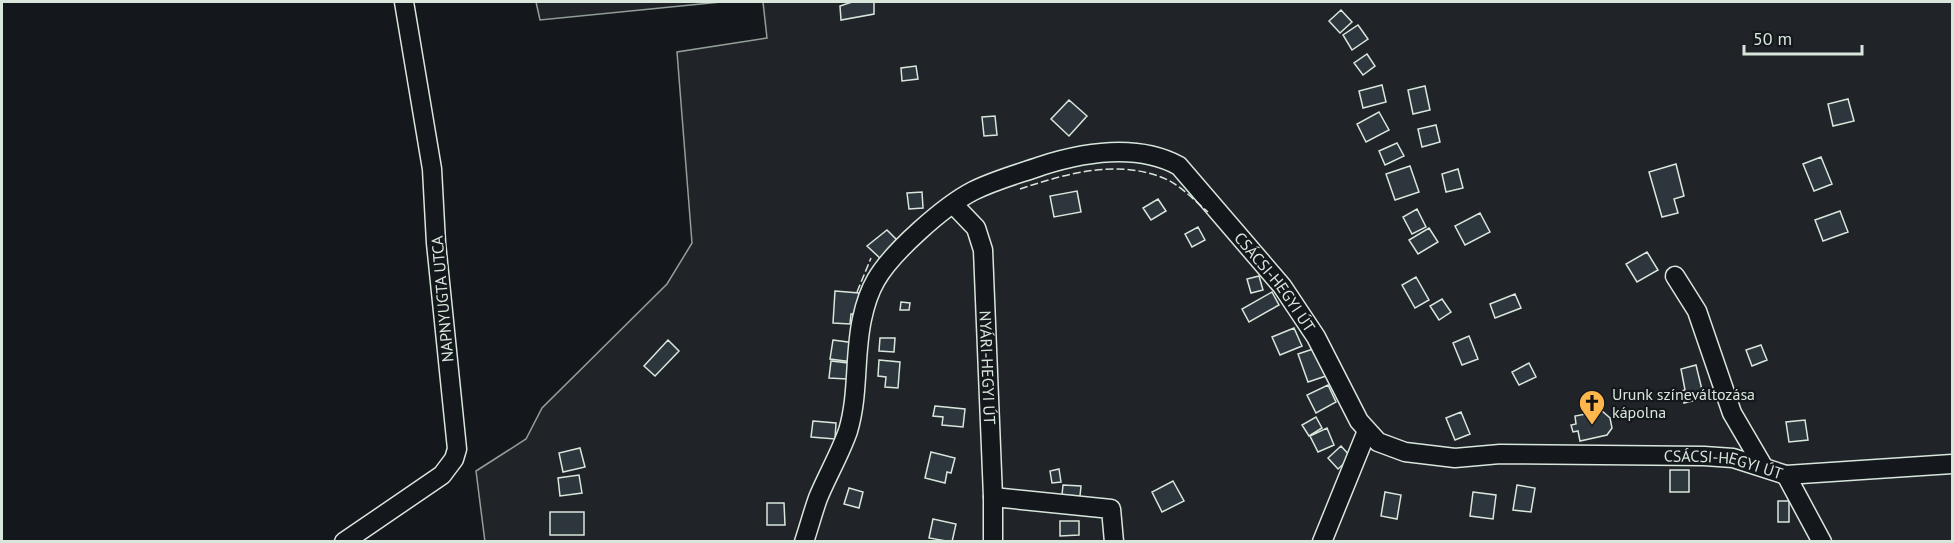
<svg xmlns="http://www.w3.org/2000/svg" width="1954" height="543" font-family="'PT Sans',sans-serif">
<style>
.green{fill:#202428;stroke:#939e99;stroke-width:1.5}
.building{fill:#2c363c;stroke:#d8e6dc;stroke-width:1.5}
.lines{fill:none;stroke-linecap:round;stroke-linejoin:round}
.minor-casing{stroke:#d8e6dc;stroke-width:21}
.minor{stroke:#14181c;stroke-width:18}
.fence{stroke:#d8e6dc;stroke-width:1.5;stroke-dasharray:8 3;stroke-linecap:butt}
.labels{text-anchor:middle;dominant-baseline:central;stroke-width:4.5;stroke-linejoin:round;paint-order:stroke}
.street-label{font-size:16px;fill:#d8e6dc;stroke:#14181c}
.poi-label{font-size:16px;fill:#d8e6dc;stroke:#14181c;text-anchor:start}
</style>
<rect width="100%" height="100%" fill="#14181c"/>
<path class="green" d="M536,2H721L540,20Z
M763,2H1952V541L485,542L476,471L526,439L542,408L667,284L692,243L677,52L767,38Z"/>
<path class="building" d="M852,2H874V14L841,20L840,6Z
M1341,10L1352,22L1340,33L1329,21Z
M1358,25L1368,39L1352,50L1343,35Z
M1367,54L1375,66L1363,75L1354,63Z
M916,66L918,79L902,81L901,68Z
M1382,85L1386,102L1363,108L1359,91Z
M1425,86L1430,110L1413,114L1408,90Z
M1848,99L1854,121L1833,126L1828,104Z
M1069,100L1087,116L1069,136L1051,119Z
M1379,112L1389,130L1366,142L1357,124Z
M995,116L997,135L984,136L982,117Z
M1436,125L1440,142L1422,147L1418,129Z
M1397,143L1404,156L1385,165L1379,151Z
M1821,157L1832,184L1814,191L1803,164Z
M1676,164L1684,196L1674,199L1678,213L1662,217L1649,172Z
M1410,166L1419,192L1395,200L1386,174Z
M1458,169L1463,188L1446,192L1442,174Z
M1077,191L1081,212L1054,217L1050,196Z
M922,192L923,208L909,209L907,193Z
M1158,199L1166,211L1151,220L1143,208Z
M1417,209L1426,227L1412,234L1403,217Z
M1840,211L1848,232L1823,241L1815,220Z
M1480,213L1490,232L1465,245L1455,226Z
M1198,227L1205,240L1192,247L1185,234Z
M1429,228L1438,242L1418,254L1409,240Z
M887,230L899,242L882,260L867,246Z
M1647,252L1658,270L1637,282L1626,264Z
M1259,276L1263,290L1251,293L1247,279Z
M1416,277L1429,300L1415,308L1402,285Z
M835,291L859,293L857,314H851L850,324L833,323Z
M1272,292L1279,305L1249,322L1242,309Z
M1515,294L1521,308L1495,318L1490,304Z
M1442,299L1451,312L1439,320L1430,306Z
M901,302L910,303L909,310H900Z
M1294,328L1302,346L1280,355L1272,337Z
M1469,336L1478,359L1462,365L1453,343Z
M880,338H895L894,352L879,351Z
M668,340L679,351L655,376L644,366Z
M833,340L855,343L853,362L830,359Z
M1761,345L1767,360L1752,366L1746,350Z
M1316,348L1326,376L1308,382L1298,354Z
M879,360L900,362L898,388L885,387L886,377L878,376Z
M831,361L848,363L847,379L829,378Z
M1529,363L1536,377L1519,385L1512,372Z
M1696,365L1704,398L1684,403L1681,391L1685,390L1681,369Z
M1328,385L1336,402L1316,413L1307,395Z
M935,406L965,409L963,427L942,425L943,417L933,416Z
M1602,411L1610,418L1612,428L1607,435L1580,441L1578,431L1573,432L1571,425L1576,424L1575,416Z
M1461,412L1470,434L1455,440L1446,418Z
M1316,417L1322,428L1309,436L1302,425Z
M1805,420L1808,440L1789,442L1786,422Z
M813,421L836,423L835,439L811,437Z
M1327,428L1334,445L1318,452L1310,436Z
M1341,446L1351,457L1338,469L1328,458Z
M580,448L585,467L563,472L559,453Z
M931,452L955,458L951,473L947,472L945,483L925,478Z
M1059,469L1061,482L1052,483L1050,471Z
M1670,470H1689V492H1670Z
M579,475L582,493L560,496L558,478Z
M1173,481L1184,501L1162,512L1152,492Z
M1063,485L1081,486L1080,496L1062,495Z
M1517,485L1535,488L1531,512L1513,510Z
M849,488L863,492L859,508L844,504Z
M1385,492L1401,495L1397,519L1381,516Z
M1473,492L1496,495L1493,519L1470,516Z
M1778,501H1789V522H1778Z
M767,503H784L785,525H767Z
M550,512H584V535H550Z
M933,519L956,524L952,542L929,538Z
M1060,521H1079V535L1060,536Z"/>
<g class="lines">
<g class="minor-casing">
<g id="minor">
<path id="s1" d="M953,204L976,228L983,250L993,497V542"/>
<path d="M1675,276L1697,311L1732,413L1763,466"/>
<path d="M1786,475L1822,542"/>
<path d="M993,497L1111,509L1114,542"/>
<path d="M344,542L442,475L454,459L457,449L436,243L432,169L404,2"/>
<path id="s2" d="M804,542C809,527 813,512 818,498C827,476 840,454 848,431C859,394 854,356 862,319C865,305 869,292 876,280C892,252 944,206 973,191C995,180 1018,174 1041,166C1085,152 1137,143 1179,166L1282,286L1316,337L1359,421L1378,442L1405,452L1455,458L1500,454L1704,456L1733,458L1786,475L1952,464"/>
<path d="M1322,542L1367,431"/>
</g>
</g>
<use href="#minor" class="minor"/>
<path class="fence" d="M1020,189C1068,173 1120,158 1168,180C1182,187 1196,202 1208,212
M857,292L871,258"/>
</g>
<defs>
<g id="church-pin" transform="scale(1.35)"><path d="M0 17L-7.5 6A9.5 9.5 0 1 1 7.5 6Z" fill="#ffb74d" stroke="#14181c"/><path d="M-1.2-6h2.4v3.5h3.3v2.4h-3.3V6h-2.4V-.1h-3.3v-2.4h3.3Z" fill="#111"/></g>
</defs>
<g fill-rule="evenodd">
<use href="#church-pin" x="1592" y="403"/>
</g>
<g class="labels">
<g class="street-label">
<text stroke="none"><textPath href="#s2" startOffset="772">CSÁCSI-HEGYI ÚT</textPath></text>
<text transform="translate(442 299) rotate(-95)">NAPNYUGTA UTCA</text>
<text stroke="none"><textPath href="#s1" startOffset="174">NYÁRI-HEGYI ÚT</textPath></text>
<text stroke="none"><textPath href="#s2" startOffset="1312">CSÁCSI-HEGYI ÚT</textPath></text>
</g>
<g class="poi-label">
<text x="1612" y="394">Urunk színeváltozása<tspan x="1612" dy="18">kápolna</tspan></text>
</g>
</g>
<rect width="1954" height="543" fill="none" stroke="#d8e6dc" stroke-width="6"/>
<path d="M1744 45v9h118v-9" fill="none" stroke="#d8e6dc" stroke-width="3"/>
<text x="1753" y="45" font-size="18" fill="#d8e6dc" stroke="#14181c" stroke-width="4.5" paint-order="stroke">50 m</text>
</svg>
